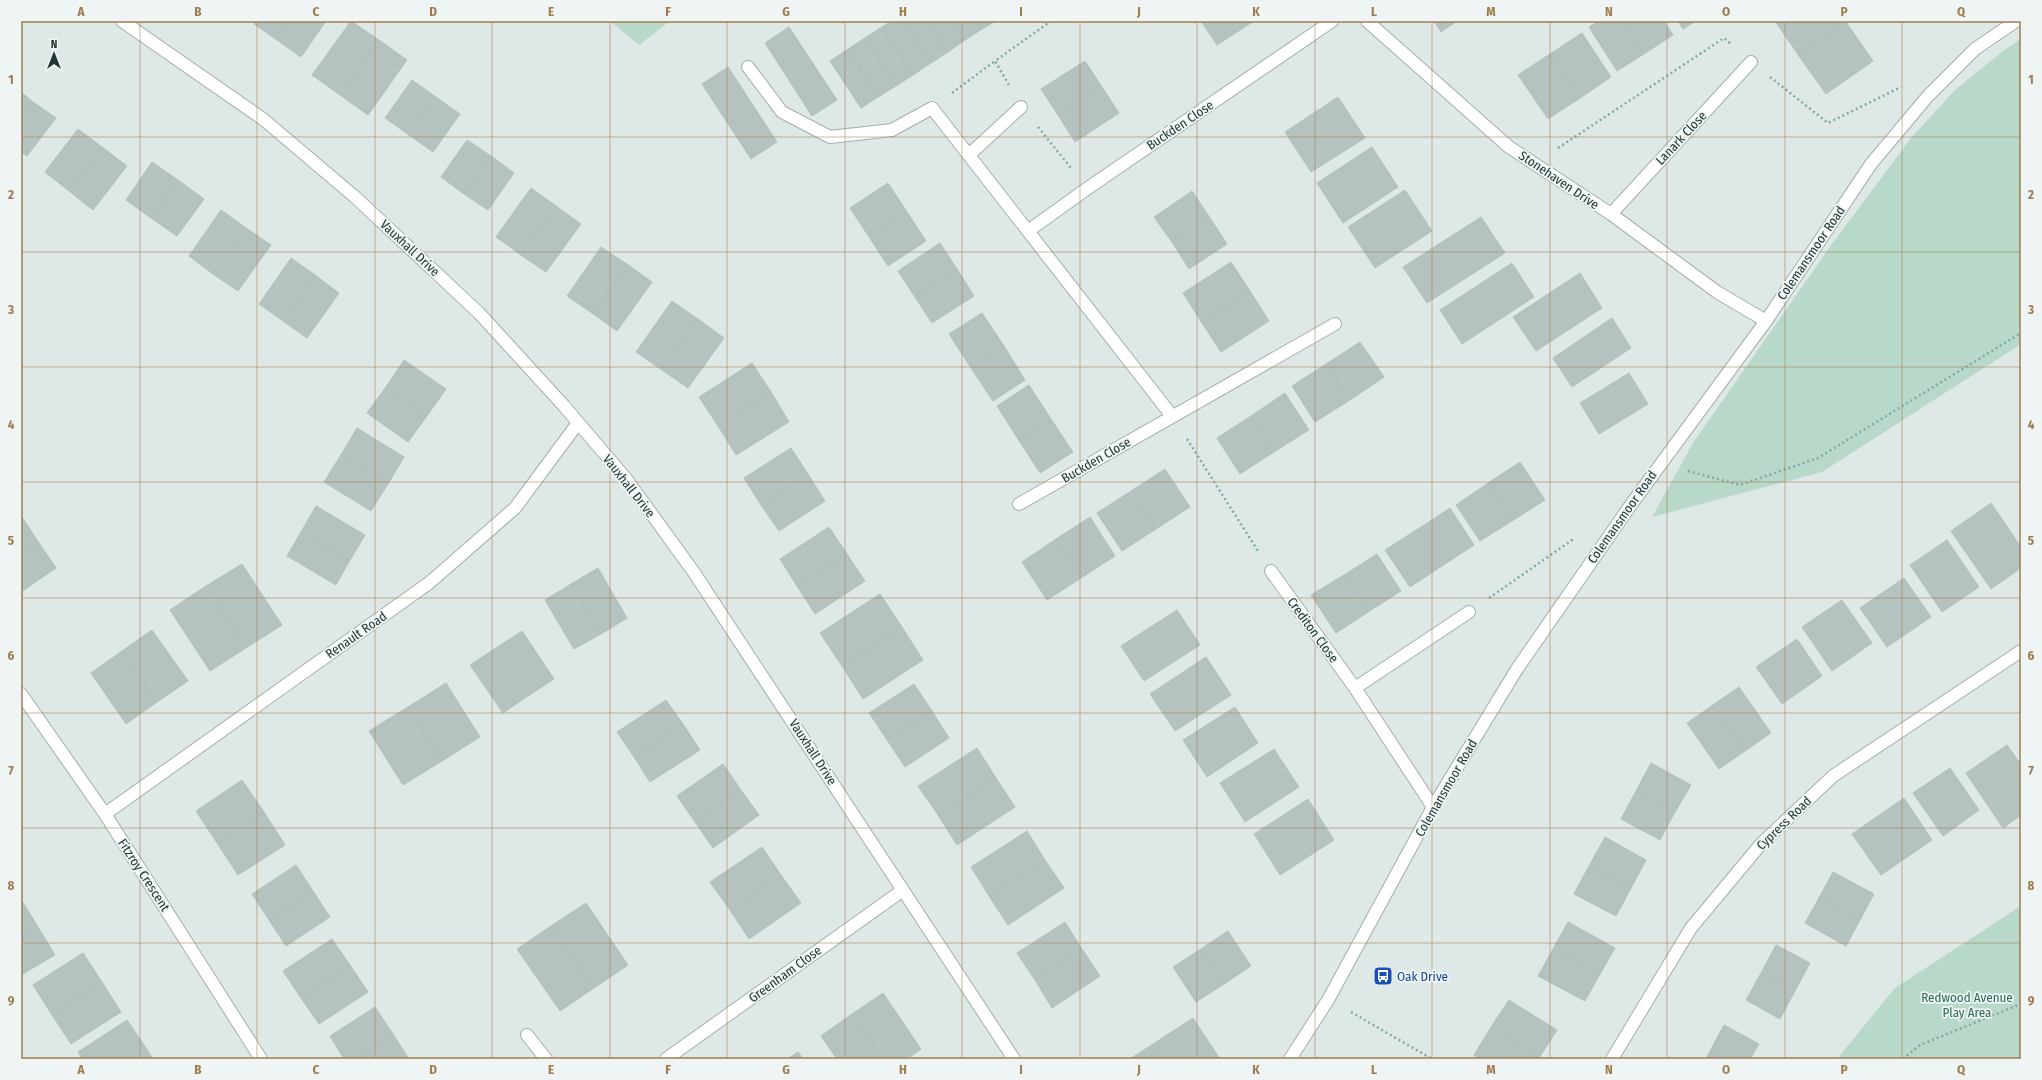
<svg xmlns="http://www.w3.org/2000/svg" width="2042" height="1080" font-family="'Fira Sans Condensed',sans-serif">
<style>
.green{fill:#b8d8c9}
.building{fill:#b4c3c0;stroke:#b1c1bf}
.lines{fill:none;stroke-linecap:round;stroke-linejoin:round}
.minor-casing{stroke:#a2afae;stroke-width:14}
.path{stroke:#81aaa7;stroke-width:2.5;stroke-dasharray:2 3;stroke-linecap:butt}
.minor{stroke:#fff;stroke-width:12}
.grid{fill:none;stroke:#a27c4f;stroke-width:1;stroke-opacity:0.55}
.labels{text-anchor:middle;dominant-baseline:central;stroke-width:3.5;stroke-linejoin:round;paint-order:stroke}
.street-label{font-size:13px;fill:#213736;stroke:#eef5f4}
.transit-label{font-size:13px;fill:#164399;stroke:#eef5f4;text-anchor:start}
.park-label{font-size:13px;fill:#2e6a54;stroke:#eef5f4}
.neatline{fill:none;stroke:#a27c4f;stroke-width:1.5}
.grid-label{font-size:13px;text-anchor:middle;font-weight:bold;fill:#a27c4f}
</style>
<rect width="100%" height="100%" fill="#dee8e6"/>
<path class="green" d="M610,21H670L639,45Z
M2021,39V344L1822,472L1652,517L1693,443L1829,248L1911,138L1954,91L2003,51Z
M2021,906V1059H1837L1895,988Z"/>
<path class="building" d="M256,21H291L277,40L254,24Z
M291,21H326L301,57L277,40Z
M351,21L379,40L340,95L312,75Z
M892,21H903L931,63L913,75L882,27Z
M903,21H928L948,52L931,63Z
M928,21H952L965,40L948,52Z
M952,21H977L982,29L965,40Z
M977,21H996L982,29Z
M1201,21H1254L1217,45Z
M1434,21H1457L1441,32Z
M1599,21H1623L1644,54L1617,71L1589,27Z
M1623,21H1664L1673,35L1644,54Z
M1678,21H1696L1683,29Z
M1775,21H1845L1846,22L1799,56Z
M1846,22L1873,61L1826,94L1799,56Z
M789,27L837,100L812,116L765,43Z
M882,27L913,75L896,86L865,38Z
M1582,33L1611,77L1580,98L1550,54Z
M865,38L896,86L878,97L848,49Z
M379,40L407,60L368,115L340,95Z
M848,49L878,97L861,108L830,61Z
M1550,54L1580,98L1548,119L1518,75Z
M1085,61L1102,87L1058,115L1041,89Z
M728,67L777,142L751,159L702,84Z
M412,80L436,97L409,135L385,118Z
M1102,87L1119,113L1075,142L1058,115Z
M21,92L33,102L21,118Z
M436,97L460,114L433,152L409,135Z
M1338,97L1365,138L1311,172L1285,132Z
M33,102L56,118L27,156L21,152V118Z
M78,129L102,147L69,191L45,172Z
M467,140L491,156L464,194L441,177Z
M102,147L127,166L93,210L69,191Z
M1372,147L1398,187L1343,223L1317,183Z
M491,156L514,173L488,210L464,194Z
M152,162L178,180L151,218L126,200Z
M178,180L204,199L177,236L151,218Z
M888,183L907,212L869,237L850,208Z
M531,188L556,206L521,255L496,237Z
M1405,190L1432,231L1375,268L1348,227Z
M1192,191L1210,218L1172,242L1154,217Z
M556,206L581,224L546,272L521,255Z
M221,210L246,228L213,274L189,256Z
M907,212L926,241L888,266L869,237Z
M1481,217L1505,253L1427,303L1403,267Z
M1210,218L1227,244L1189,269L1172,242Z
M246,228L271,245L238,291L213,274Z
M940,243L957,269L915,297L898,271Z
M601,247L627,264L592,313L567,296Z
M291,258L315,275L283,321L259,304Z
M1231,262L1250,291L1202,323L1183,293Z
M1512,263L1534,297L1462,344L1440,310Z
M627,264L652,282L617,331L592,313Z
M957,269L974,296L932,323L915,297Z
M1580,273L1602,308L1536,351L1513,317Z
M315,275L339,293L307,338L283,321Z
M1250,291L1269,321L1221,352L1202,323Z
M672,301L698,319L662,370L636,352Z
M982,313L1004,346L971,368L949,334Z
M1612,318L1631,348L1572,387L1553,358Z
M698,319L724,338L688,388L662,370Z
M1360,342L1384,377L1350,400L1326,364Z
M1004,346L1025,380L993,401L971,368Z
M404,360L446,389L427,416L386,387Z
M752,363L771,392L718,426L699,397Z
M1326,364L1350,400L1315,422L1292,386Z
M1629,373L1648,404L1599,434L1580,403Z
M1029,385L1051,419L1018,439L997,406Z
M386,387L427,416L408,442L367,413Z
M771,392L789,422L736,455L718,426Z
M1285,393L1309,430L1274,452L1251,416Z
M1251,416L1274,452L1240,474L1217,438Z
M1051,419L1073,452L1040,473L1018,439Z
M357,428L404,457L388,484L341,455Z
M791,448L808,474L761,505L744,478Z
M341,455L388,484L371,511L324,482Z
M1520,462L1545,500L1512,521L1488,483Z
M1165,469L1190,507L1156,529L1131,491Z
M808,474L825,501L779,531L761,505Z
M1488,483L1512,521L1480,541L1456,505Z
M1131,491L1156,529L1122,551L1097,513Z
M1991,503L2021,547V568L1991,589L1951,531Z
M316,506L365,535L350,560L301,532Z
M1450,508L1474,545L1442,566L1418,529Z
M22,517L39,543L21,555V518Z
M1090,517L1115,556L1081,578L1056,539Z
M829,527L847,554L797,586L780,559Z
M1418,529L1442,566L1410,587L1385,550Z
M301,532L350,560L336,585L287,556Z
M1056,539L1081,578L1047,600L1022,562Z
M1947,540L1979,587L1942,612L1910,565Z
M39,543L56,568L21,592V555Z
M847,554L865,581L815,614L797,586Z
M1377,554L1401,591L1368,612L1344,575Z
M242,564L282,625L246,648L206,586Z
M598,568L627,618L601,634L571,584Z
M1344,575L1368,612L1336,633L1311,595Z
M1904,578L1931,617L1887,647L1860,608Z
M571,584L601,634L574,649L545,600Z
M206,586L246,648L210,671L170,610Z
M880,594L902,627L842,666L820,633Z
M1842,600L1872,643L1832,671L1802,627Z
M1177,610L1200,645L1144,681L1121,646Z
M902,627L923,660L863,699L842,666Z
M152,630L188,681L157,702L122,651Z
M522,631L554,679L528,696L496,648Z
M1797,639L1822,676L1782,704L1756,667Z
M496,648L528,696L503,713L470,665Z
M122,651L157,702L126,724L91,673Z
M1206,657L1231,695L1175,731L1150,694Z
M446,683L480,737L442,761L408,707Z
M914,684L932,711L887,740L869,713Z
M1739,687L1771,733L1745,751L1713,705Z
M666,700L683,724L634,757L617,732Z
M1713,705L1745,751L1719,769L1687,723Z
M408,707L442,761L403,785L369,731Z
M1235,707L1258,743L1207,777L1183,740Z
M932,711L949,738L905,767L887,740Z
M683,724L700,750L650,782L634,757Z
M2007,745L2021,765V815L2003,828L1966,773Z
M977,748L996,778L938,815L918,786Z
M1274,749L1299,787L1245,822L1220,783Z
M1651,763L1691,785L1675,812L1636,791Z
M723,764L741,790L695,822L677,796Z
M1950,768L1979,810L1943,836L1913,793Z
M996,778L1015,807L957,845L938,815Z
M242,780L264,812L217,843L196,811Z
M741,790L759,815L713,848L695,822Z
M1636,791L1675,812L1660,840L1621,819Z
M1904,798L1932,840L1881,875L1852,834Z
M1308,799L1334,840L1280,875L1254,834Z
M264,812L285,845L238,875L217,843Z
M1027,831L1045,860L989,896L971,867Z
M1605,837L1646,860L1631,888L1589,866Z
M762,847L781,875L730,910L710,882Z
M1045,860L1064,888L1008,925L989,896Z
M296,865L313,891L269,920L252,894Z
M1589,866L1631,888L1616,916L1574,894Z
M1833,872L1874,894L1860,920L1819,898Z
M781,875L801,903L749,939L730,910Z
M313,891L330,917L286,946L269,920Z
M1819,898L1860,920L1846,946L1805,923Z
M21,899L38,927L21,937Z
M586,903L628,965L594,988L551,926Z
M1065,922L1082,949L1035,980L1017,953Z
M1568,922L1615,948L1600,974L1553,949Z
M551,926L594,988L560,1011L517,949Z
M38,927L55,955L21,975V937Z
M1228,931L1251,966L1224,984L1201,949Z
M332,939L350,965L301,998L283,971Z
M1776,945L1810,963L1795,991L1761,973Z
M1082,949L1100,976L1052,1008L1035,980Z
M1201,949L1224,984L1196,1002L1173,967Z
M1553,949L1600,974L1585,1001L1538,976Z
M83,953L102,982L52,1015L33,985Z
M350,965L368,992L319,1024L301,998Z
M1761,973L1795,991L1780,1019L1746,1000Z
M102,982L121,1012L71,1044L52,1015Z
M883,993L921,1049L907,1059H883L852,1014Z
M1509,1000L1557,1030L1539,1058L1491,1027Z
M375,1007L393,1034L355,1059H344L330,1036Z
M852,1014L883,1059H837L821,1036Z
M1193,1018L1220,1059H1158L1150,1046Z
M127,1020L146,1048L129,1059H82L78,1052Z
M1724,1025L1759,1044L1750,1059H1726L1710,1051Z
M1491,1027L1539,1058V1059H1480L1474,1055Z
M393,1034L409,1059H355Z
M1150,1046L1158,1059H1130Z
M146,1048L153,1059H129Z
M1710,1051L1726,1059H1706Z
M798,1052L803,1059H787Z"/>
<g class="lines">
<g class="minor-casing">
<path id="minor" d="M122,21L263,119L355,197L479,313L564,406L627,480L693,571L1014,1059
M1367,21L1509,147L1611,214L1717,292L1766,321
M748,67L782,112L830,137L892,130L932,108L1172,416
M969,155L1021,107
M1611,214L1751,62
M1028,231L1088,188L1332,21
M1019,504L1335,324
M1271,571L1355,688L1433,807
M1355,688L1469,612
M21,694L105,814L261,1059
M105,814L429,583L515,508L578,423
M527,1035L546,1059
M666,1059L903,890
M1290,1059L1328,1000L1433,807L1517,669L1630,506L1766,321L1871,164L1928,96L1975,49L2016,21
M1612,1059L1691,928L1761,844L1833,776L2021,651"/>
</g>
<path class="path" d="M1770,77L1828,123L1901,87
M1009,85L995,61L1051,21
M952,93L995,61
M1038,127L1071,168
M1558,148L1724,38L1731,44
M1187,439L1258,551
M1688,471L1740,485L1818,458L2021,333
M1489,598L1575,538
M1351,1012L1432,1059
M1903,1059L1920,1045L2021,1004"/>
<use href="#minor" class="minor"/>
</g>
<path class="grid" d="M140,21V1059M257,21V1059M375,21V1059M492,21V1059M610,21V1059M727,21V1059M845,21V1059M962,21V1059M1080,21V1059M1197,21V1059M1315,21V1059M1432,21V1059M1550,21V1059M1667,21V1059M1785,21V1059M1902,21V1059M21,137H2021M21,252H2021M21,367H2021M21,482H2021M21,598H2021M21,713H2021M21,828H2021M21,943H2021"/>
<defs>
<g id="bus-square" transform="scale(1)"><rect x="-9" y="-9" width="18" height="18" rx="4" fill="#1a4fb4" stroke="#eef5f4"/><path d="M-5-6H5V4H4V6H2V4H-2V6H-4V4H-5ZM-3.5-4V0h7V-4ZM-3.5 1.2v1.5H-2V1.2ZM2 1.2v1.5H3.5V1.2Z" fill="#fff"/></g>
</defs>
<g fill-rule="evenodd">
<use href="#bus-square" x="1383" y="976"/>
</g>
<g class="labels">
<g class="street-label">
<text transform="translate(1180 125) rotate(-34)">Buckden Close</text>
<text transform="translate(1681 138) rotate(-47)">Lanark Close</text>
<text transform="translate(1559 180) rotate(34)">Stonehaven Drive</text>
<text transform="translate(410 248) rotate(43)">Vauxhall Drive</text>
<text transform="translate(1811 253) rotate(-56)">Colemansmoor Road</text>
<text transform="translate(1096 460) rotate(-30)">Buckden Close</text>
<text transform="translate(629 486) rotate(52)">Vauxhall Drive</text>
<text transform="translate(1622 517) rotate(-55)">Colemansmoor Road</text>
<text transform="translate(1313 630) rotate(54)">Crediton Close</text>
<text transform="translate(356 635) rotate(-35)">Renault Road</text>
<text transform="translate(813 752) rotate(57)">Vauxhall Drive</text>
<text transform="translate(1446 788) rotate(-60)">Colemansmoor Road</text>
<text transform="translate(1784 823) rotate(-44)">Cypress Road</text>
<text transform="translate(144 875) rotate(57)">Fitzroy Crescent</text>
<text transform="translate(785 974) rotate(-36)">Greenham Close</text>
</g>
<g class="transit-label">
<text x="1397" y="976">Oak Drive</text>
</g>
<g class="park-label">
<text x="1967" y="997">Redwood Avenue<tspan x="1967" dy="15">Play Area</tspan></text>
</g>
</g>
<rect width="2042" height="1080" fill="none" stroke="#eef5f4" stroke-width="44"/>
<g transform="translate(54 54)" stroke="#eef5f4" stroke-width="3" paint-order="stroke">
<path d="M0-3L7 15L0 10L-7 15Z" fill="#213736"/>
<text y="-6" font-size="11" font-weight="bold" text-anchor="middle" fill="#213736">N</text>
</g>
<rect x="22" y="22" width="1998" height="1036" class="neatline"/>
<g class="grid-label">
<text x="81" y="16">A</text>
<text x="198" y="16">B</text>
<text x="316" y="16">C</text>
<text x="433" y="16">D</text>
<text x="551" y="16">E</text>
<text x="668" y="16">F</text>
<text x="786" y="16">G</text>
<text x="903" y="16">H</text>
<text x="1021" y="16">I</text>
<text x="1139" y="16">J</text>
<text x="1256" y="16">K</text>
<text x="1374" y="16">L</text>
<text x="1491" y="16">M</text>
<text x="1609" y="16">N</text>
<text x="1726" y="16">O</text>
<text x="1844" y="16">P</text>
<text x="1961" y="16">Q</text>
<text x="11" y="84">1</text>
<text x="2031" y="84">1</text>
<text x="11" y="199">2</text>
<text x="2031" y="199">2</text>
<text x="11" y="314">3</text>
<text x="2031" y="314">3</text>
<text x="11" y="429">4</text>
<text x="2031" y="429">4</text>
<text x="11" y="545">5</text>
<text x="2031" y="545">5</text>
<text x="11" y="660">6</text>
<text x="2031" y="660">6</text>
<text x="11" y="775">7</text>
<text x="2031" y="775">7</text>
<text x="11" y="890">8</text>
<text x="2031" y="890">8</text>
<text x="11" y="1005">9</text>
<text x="2031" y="1005">9</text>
<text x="81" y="1074">A</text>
<text x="198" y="1074">B</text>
<text x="316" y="1074">C</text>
<text x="433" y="1074">D</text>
<text x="551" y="1074">E</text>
<text x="668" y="1074">F</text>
<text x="786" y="1074">G</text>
<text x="903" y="1074">H</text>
<text x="1021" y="1074">I</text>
<text x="1139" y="1074">J</text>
<text x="1256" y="1074">K</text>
<text x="1374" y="1074">L</text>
<text x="1491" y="1074">M</text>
<text x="1609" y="1074">N</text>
<text x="1726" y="1074">O</text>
<text x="1844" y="1074">P</text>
<text x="1961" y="1074">Q</text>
</g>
</svg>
